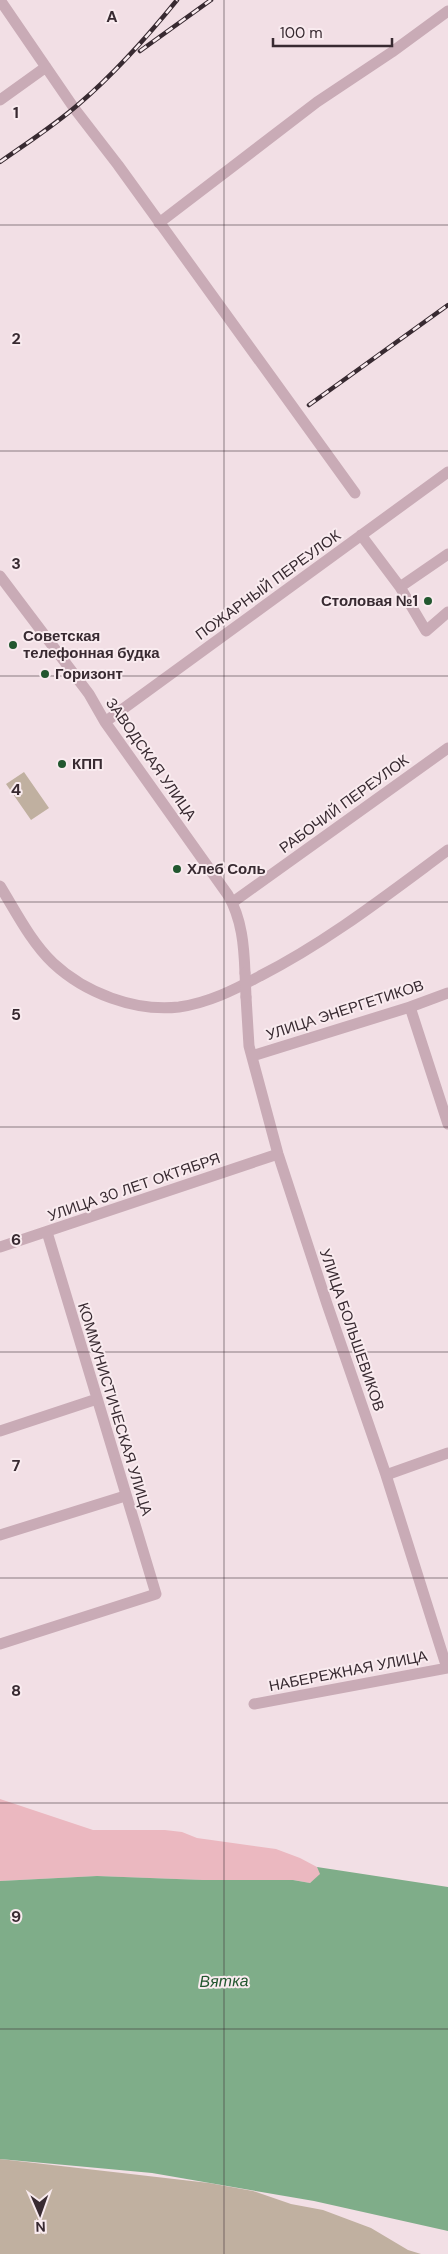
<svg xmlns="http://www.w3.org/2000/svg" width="448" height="2254" font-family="'DM Sans',sans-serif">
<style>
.green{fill:#c0b0a0}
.sand{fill:#ebb8c0}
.water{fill:#7fad89}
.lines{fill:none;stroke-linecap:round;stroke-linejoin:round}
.minor{stroke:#c9abb6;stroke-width:11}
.rail-casing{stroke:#382a31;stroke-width:4.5}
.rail{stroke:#f9ebef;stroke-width:2.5;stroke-dasharray:8;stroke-linecap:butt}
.minor-bridge{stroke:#c9abb6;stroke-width:11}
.grid{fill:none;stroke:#382a31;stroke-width:1;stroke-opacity:0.55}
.poi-dot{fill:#22572f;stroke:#f9ebef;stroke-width:2}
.labels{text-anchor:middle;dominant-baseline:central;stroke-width:4;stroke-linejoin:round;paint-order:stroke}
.street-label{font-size:15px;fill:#382a31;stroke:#f9ebef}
.poi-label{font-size:15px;font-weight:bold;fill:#382a31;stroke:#f9ebef;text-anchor:start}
.water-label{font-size:16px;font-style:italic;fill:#22572f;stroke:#f9ebef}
.grid-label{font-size:16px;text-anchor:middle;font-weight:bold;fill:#382a31;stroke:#f9ebef;stroke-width:4;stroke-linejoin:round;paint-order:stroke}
</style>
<rect width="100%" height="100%" fill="#f2dfe5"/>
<path class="green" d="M24,772L49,808L31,820L6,784Z
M0,2159L209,2183L253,2191L291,2204L323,2210L371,2228L408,2250L421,2254H0Z"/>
<path class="sand" d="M0,1799L93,1830H165L182,1832L197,1838L276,1849L300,1858L317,1867L321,1874L310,1883L293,1880H203L97,1876L0,1881Z"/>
<path class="water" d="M317,1867L448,1887V2231L314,2201L152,2173L0,2159V1881L97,1876L203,1880H293L310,1883L320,1874Z"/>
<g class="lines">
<path class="minor" d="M0,0L74,108L118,165L355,493
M0,100L46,67
M159,223L317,102L392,52L448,11
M361,535L400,587L426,631L448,612
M0,576L89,694L105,722L228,895C242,919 244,946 245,973
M400,587L448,554
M105,722L448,472
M0,886C16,912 31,942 53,963C85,993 135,1012 179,1007C208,1003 234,990 260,976C327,942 387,895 448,850
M233,902L448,748
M246,997L249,1046L278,1154L327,1304L386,1475L447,1668
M410,1007L448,1124
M252,1056L410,1007L448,993
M0,1247L278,1154
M0,1431L97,1399
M386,1475L448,1453
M0,1535L125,1496
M0,1644L156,1594L47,1232
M254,1704L448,1668"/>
<g class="rail-casing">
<path id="rail" d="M140,51L211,0
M0,162C27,143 55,125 80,103C116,72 147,37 177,0
M309,405L448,305"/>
</g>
<use href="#rail" class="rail"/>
<path class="minor-bridge" d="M245,973L246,997"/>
</g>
<path class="grid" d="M224,0V2254M0,225H448M0,451H448M0,676H448M0,902H448M0,1127H448M0,1352H448M0,1578H448M0,1803H448M0,2029H448"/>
<g class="poi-dot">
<circle cx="428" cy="601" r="5"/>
<circle cx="13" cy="645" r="5"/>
<circle cx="45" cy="674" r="5"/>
<circle cx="62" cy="764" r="5"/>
<circle cx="177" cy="869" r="5"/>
</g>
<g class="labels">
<g class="street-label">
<text transform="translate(268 585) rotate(-36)">ПОЖАРНЫЙ ПЕРЕУЛОК</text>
<text transform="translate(151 759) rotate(55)">ЗАВОДСКАЯ УЛИЦА</text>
<text transform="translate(344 804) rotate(-36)">РАБОЧИЙ ПЕРЕУЛОК</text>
<text transform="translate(345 1010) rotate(-18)">УЛИЦА ЭНЕРГЕТИКОВ</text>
<text transform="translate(134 1187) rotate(-19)">УЛИЦА 30 ЛЕТ ОКТЯБРЯ</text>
<text transform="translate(352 1330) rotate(71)">УЛИЦА БОЛЬШЕВИКОВ</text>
<text transform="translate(115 1409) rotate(73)">КОММУНИСТИЧЕСКАЯ УЛИЦА</text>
<text transform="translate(348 1671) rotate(-11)">НАБЕРЕЖНАЯ УЛИЦА</text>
</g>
<g class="poi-label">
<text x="418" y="601" text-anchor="end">Столовая №1</text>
<text x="23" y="636">Советская<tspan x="23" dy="17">телефонная будка</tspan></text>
<text x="55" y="674">Горизонт</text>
<text x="72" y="764">КПП</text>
<text x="187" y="869">Хлеб Соль</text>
</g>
<g class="water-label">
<text transform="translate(224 1981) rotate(-1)">Вятка</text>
</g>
</g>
<g class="grid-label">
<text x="112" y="22">A</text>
<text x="16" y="118">1</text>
<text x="16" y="344">2</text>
<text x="16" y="569">3</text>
<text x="16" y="795">4</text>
<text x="16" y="1020">5</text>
<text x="16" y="1245">6</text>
<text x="16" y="1471">7</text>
<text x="16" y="1696">8</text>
<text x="16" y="1922">9</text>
</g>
<g transform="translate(40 2214) rotate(178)" stroke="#f9ebef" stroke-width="4" paint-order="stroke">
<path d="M0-4L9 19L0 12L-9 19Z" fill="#382a31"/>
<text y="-8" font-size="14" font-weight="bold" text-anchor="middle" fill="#382a31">N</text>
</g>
<path d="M273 38v8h119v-8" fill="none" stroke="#382a31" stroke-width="2.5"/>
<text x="280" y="38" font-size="15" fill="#382a31" stroke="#f9ebef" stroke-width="4" paint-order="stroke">100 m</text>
</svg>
